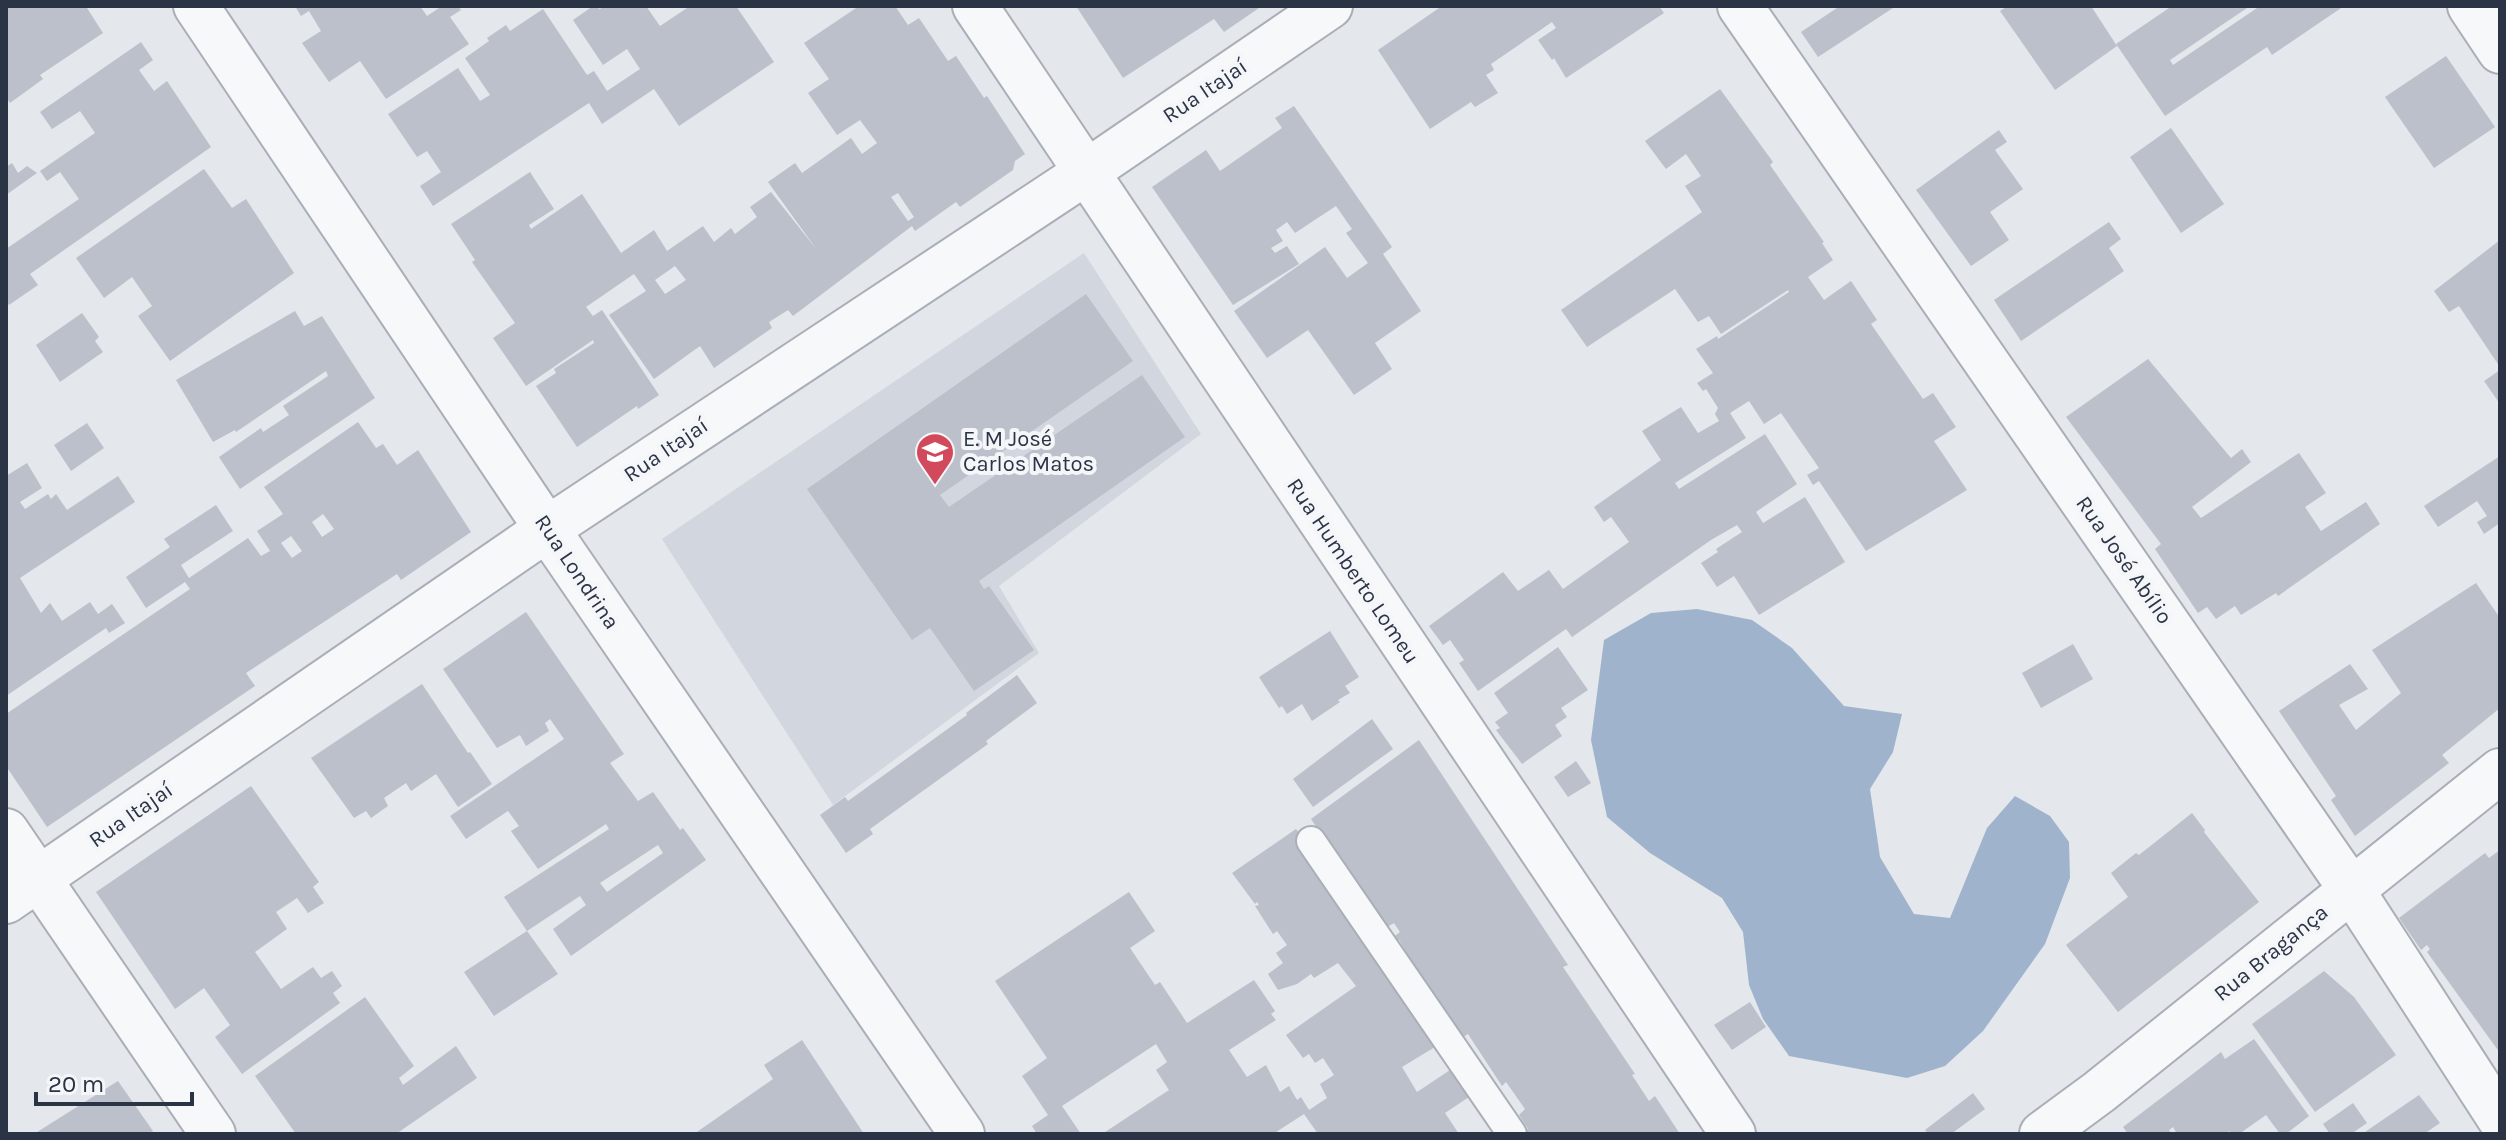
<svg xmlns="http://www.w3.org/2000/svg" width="2506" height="1140" font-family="Karla,sans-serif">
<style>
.built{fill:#d2d6de}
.water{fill:#9fb4cc}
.building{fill:#bbc0ca;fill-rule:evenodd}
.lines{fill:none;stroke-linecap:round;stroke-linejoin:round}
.service-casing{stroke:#a9aeb7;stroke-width:32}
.minor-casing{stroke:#a9aeb7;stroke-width:48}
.tertiary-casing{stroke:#a9aeb7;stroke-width:48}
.service{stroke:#f7f8fa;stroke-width:28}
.minor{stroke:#f7f8fa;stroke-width:44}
.tertiary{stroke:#f7f8fa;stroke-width:44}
.labels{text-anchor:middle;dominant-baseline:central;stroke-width:8;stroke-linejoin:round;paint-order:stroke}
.street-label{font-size:22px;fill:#2b3445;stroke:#f4f6f9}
.poi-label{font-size:22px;fill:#2b3445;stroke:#f4f6f9;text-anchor:start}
</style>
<rect width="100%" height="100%" fill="#e4e7ec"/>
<path class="built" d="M1084,253L1201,434L999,586L1039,653L833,805L662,539Z"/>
<path class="water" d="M1697,609L1752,620L1792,648L1844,706L1902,714L1893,752L1870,789L1880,857L1914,914L1950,918L1987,828L2015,796L2050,816L2069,842L2070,878L2045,944L1983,1031L1945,1066L1907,1078L1789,1056L1763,1019L1749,985L1743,932L1722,898L1650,853L1607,817L1591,740L1604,640L1651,613Z"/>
<path class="building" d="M6,6H91L87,8L103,33L40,75L43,79L10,103L6,97Z
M295,6H420L427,16L442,6H458L461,10L450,17L469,44L386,99L360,61L329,82L302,43L321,31L309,11L301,16Z
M593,6L600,9L604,6H646L660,26L690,6H736L774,62L679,126L654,89L602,124L589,103L433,206L420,186L441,172L427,151L417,157L388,114L458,68L480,101L490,95L465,58L489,41L487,38L506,25L510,31L543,9L587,75L594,71L607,91L640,69L627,49L603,65L573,20Z
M859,6H895L908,25L919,18L948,61L956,56L984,98L987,96L1025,154L1015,161L1013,170L960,207L956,202L915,231L912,226L793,316L788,310L769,322L772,328L714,368L700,346L654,379L609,315L646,291L634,274L586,307L593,316L602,310L659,395L638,409L637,406L577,447L536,386L556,373L554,369L594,343L593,340L526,386L493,338L515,323L472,262L475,260L451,224L530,172L554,209L529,225L531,229L582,194L621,253L654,230L667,251L703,226L714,242L731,228L735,234L757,217L750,207L771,192L817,250L768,182L795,163L802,173L851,138L862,154L877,143L860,120L837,135L808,93L829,79L804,43ZM898,193L914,217L908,221L891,197ZM675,266L686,280L665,294L655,280Z
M1076,6H1262L1224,32L1214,19L1123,78Z
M1442,6H1659L1664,13L1566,78L1554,58L1552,60L1538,40L1556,28L1552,22L1491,64L1494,70L1486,75L1498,93L1475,107L1471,102L1430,129L1378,50Z
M1840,6H1896L1818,57L1801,32Z
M2008,6H2091L2117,46L2055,90L2000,11Z
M2172,6H2250L2170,60L2173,65L2260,6H2344L2272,55L2267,47L2165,116L2116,44Z
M141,42L153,60L139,70L154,91L167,81L211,147L30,274L38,285L9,305L6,301V249L79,199L60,172L47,181L40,171L95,133L80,111L52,129L40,112Z
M2446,56L2495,127L2434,168L2385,97Z
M1720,89L1773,162L1770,165L1824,242L1822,243L1833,260L1808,277L1824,300L1851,281L1877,320L1871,324L1923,399L1933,393L1956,427L1934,441L1967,490L1866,551L1819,481L1813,485L1807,475L1819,468L1781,413L1764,424L1749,401L1730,413L1746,438L1675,483L1679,489L1765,434L1797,484L1756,512L1763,523L1805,497L1845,562L1759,615L1734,576L1717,587L1701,563L1718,552L1716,549L1742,532L1737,525L1711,540L1572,637L1566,629L1478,691L1459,663L1464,660L1450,640L1443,645L1429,626L1503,572L1518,591L1549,570L1563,589L1629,542L1611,517L1604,522L1594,507L1661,460L1642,431L1681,407L1698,433L1719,421L1715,414L1718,408L1706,389L1703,391L1697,383L1713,373L1696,349L1717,336L1718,339L1789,292L1788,290L1721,334L1709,316L1698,322L1675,289L1587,347L1561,310L1702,212L1685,186L1701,176L1686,154L1666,169L1645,141Z
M1294,106L1392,247L1383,254L1421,311L1375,343L1392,369L1354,395L1308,330L1267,358L1234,311L1325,247L1347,278L1368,263L1346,233L1352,229L1336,206L1295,233L1287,222L1276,230L1283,241L1271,248L1275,253L1287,246L1299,264L1233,305L1152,187L1206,150L1220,171L1282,128L1275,118Z
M2171,128L2224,204L2181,233L2130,157Z
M1999,130L2007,142L1995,150L2023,189L1990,212L2009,240L1971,266L1916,190Z
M12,163L18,173L27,166L37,173L6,195V167Z
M204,169L232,208L246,199L294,273L170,361L138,316L152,306L132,277L104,298L76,258Z
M2109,222L2121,239L2109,248L2124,271L2021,341L1994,300Z
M2500,240V367L2459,306L2449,312L2434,291Z
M1086,294L1133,361L940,495L949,507L1142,375L1185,437L979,581L984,589L989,586L1034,650L974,691L930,628L912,640L807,489Z
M295,311L304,326L322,316L375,398L240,489L219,457L261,428L263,432L289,415L283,406L328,376L326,371L236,432L235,430L213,442L176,380Z
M82,313L99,337L95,341L103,352L60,382L36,345Z
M2148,359L2231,458L2242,449L2251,462L2192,507L2201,518L2299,453L2326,493L2305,507L2321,531L2366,502L2380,524L2278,596L2276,593L2241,615L2235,606L2216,619L2207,607L2198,613L2155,549L2161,544L2066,417Z
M2500,370V404L2484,381Z
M358,422L376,448L383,444L397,465L418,450L471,532L401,580L397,574L246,673L255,686L47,827L6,766V714L190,589L185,582L146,608L126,577L170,547L164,539L216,505L233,531L181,565L189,578L248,538L261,556L270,551L257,531L283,514L264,487ZM323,514L334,529L322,537L312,522ZM291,536L302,551L292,558L281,543Z
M87,423L104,448L71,471L54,445Z
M2500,456V523L2484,534L2477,522L2487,516L2477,501L2438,527L2424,506Z
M27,463L42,488L20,502L25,509L48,494L51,499L56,494L67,510L118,476L135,502L20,578L41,613L50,603L62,621L90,602L98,614L112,604L125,623L109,633L106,628L6,696V476Z
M2476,583L2500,618V708L2442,755L2449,763L2355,836L2331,800L2336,796L2279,711L2350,664L2368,689L2339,705L2356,730L2401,693L2372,650Z
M526,612L624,754L610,763L638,801L653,792L680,830L683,828L706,860L571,956L553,929L586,905L580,896L527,931L504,897L609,829L606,824L538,869L511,831L519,826L508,811L466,839L450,816L564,739L550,719L545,723L549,731L526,746L520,735L497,748L443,669ZM658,845L663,853L607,892L600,883Z
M1330,631L1359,677L1345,686L1350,693L1338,700L1340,702L1312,721L1302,704L1287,714L1282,706L1279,708L1259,677Z
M2073,644L2093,679L2041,708L2022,673Z
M1558,647L1588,690L1561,708L1567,717L1555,725L1562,736L1522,764L1496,730L1500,728L1495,722L1508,713L1494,693Z
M1017,675L1037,703L986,741L988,744L870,829L873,834L846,853L820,815L845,797L848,801L967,715L966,713Z
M422,684L468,753L470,752L492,784L458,807L436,774L411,791L406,783L384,798L388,806L371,818L366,811L354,818L311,758Z
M1372,719L1393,749L1313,807L1293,779Z
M1419,740L1568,965L1563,967L1635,1074L1632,1075L1649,1101L1655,1096L1680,1134H1520L1528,1129L1519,1115L1525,1109L1506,1082L1502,1086L1468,1034L1463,1037L1446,1013L1443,1015L1403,955L1406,952L1399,940L1394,943L1391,939L1400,932L1394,923L1384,929L1311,819Z
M1576,761L1591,783L1568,797L1554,777Z
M251,786L319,882L313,887L324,903L308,913L297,898L276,912L287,929L255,952L281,989L313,967L321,978L332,971L342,986L333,993L340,1003L242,1074L215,1037L230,1025L204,988L175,1009L96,892Z
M2192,813L2205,830L2204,832L2259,902L2118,1012L2066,945L2128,897L2111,873L2136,853L2139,855Z
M1296,829L1319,860L1309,865L1435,1047L1402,1067L1417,1092L1450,1070L1469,1097L1445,1113L1459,1134H1318L1304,1114L1273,1134H1102L1169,1090L1156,1070L1167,1062L1156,1044L1062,1106L1081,1134H1037L1032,1126L1048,1115L1022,1076L1047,1058L995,981L1129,892L1155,931L1130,948L1155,985L1160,982L1187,1023L1254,980L1275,1011L1271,1014L1276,1020L1229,1050L1247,1077L1266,1065L1280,1092L1289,1086L1297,1100L1301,1097L1309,1110L1327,1098L1320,1084L1334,1075L1323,1058L1315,1063L1309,1054L1303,1058L1286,1035L1356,986L1338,963L1314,978L1311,974L1297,984L1278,990L1268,974L1283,963L1276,953L1287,945L1277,931L1273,934L1255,906L1259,905L1257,902L1255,904L1232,873Z
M2500,850V1053L2427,952L2430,949L2427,945L2421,950L2399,918L2485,853L2489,858Z
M527,931L558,974L494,1016L464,972Z
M2324,971L2354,997L2396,1055L2315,1112L2252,1024Z
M365,997L414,1066L399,1078L403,1085L456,1046L477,1078L396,1134H296L255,1076Z
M1750,1002L1766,1027L1732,1050L1714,1025Z
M2254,1039L2309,1116L2286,1134H2280L2266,1115L2239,1134H2231L2229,1131L2225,1134H2177L2173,1127L2169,1130L2172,1134H2128L2123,1127L2194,1073L2221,1052L2225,1059Z
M802,1040L864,1134H694L773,1079L764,1065Z
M118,1081L153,1131L148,1134H34Z
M1973,1093L1985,1109L1951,1134H1928L1925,1130Z
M2419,1095L2440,1123L2424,1134H2362Z
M2353,1103L2367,1123L2351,1134H2330L2323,1124Z"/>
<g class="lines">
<g class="service-casing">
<path id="service" d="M1311,841L1512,1134"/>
</g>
<g class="minor-casing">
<path id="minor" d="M196,6L547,529L962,1134
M975,6L1733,1134
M1740,6L2351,889L2500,1119
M2470,6L2500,51
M6,831L213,1134"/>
</g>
<g class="tertiary-casing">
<path id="tertiary" d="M6,901L547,529L1085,173L1330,6
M2042,1134L2099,1092L2500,771"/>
</g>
<use href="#service" class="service"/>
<use href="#minor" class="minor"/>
<use href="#tertiary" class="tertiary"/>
</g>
<defs>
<g id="school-pin" transform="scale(2)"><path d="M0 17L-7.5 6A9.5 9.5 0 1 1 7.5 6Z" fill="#d1495b" stroke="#f4f6f9"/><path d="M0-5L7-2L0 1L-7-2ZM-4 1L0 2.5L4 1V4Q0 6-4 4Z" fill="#fff"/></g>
</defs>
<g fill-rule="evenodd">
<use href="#school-pin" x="935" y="452"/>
</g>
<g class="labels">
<g class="street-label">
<text transform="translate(1205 91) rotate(-34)">Rua Itajaí</text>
<text transform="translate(666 450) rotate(-34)">Rua Itajaí</text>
<text transform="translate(2124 560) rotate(55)">Rua José Abílio</text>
<text transform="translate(1353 571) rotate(56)">Rua Humberto Lomeu</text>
<text transform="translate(577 572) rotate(56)">Rua Londrina</text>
<text transform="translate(131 815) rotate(-35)">Rua Itajaí</text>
<text transform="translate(2271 953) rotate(-39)">Rua Bragança</text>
</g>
<g class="poi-label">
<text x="963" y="439">E. M José<tspan x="963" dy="25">Carlos Matos</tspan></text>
</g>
</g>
<rect width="2506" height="1140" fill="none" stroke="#2b3445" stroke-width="16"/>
<path d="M36 1092v12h156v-12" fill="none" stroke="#2b3445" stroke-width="4"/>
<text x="48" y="1092" font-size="24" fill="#2b3445" stroke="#f4f6f9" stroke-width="6" paint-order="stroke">20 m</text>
</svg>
